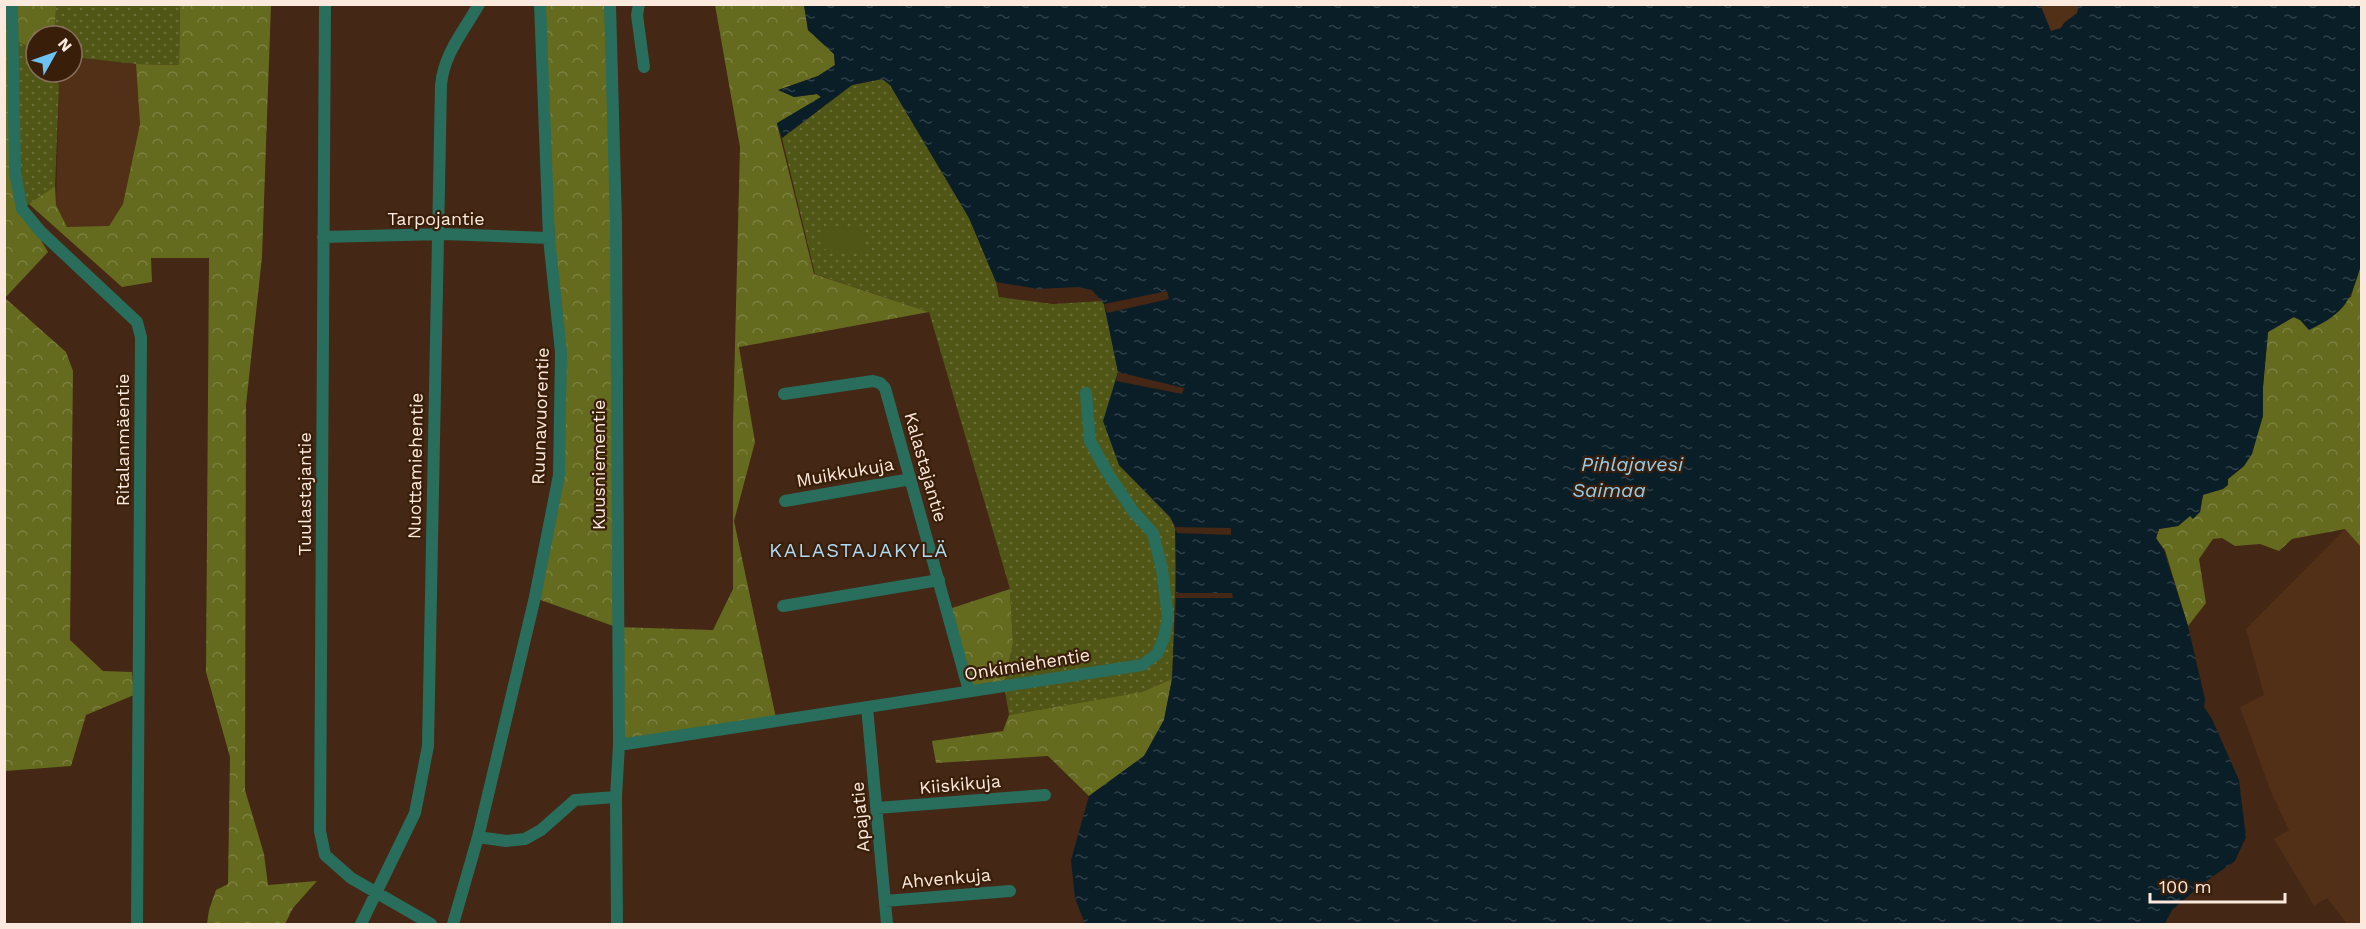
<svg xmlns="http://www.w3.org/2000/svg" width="2366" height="929" font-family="'Work Sans',sans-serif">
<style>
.built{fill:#522f17}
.grass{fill:url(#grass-dots)}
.forest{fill:url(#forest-crowns)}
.pitch{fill:#505615}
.water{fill:url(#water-ripples)}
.pier{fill:#442714}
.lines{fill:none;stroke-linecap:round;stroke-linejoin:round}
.minor{stroke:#296d5c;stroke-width:12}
.labels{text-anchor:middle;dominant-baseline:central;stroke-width:4.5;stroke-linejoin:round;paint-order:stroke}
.street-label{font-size:18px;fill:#fce9dd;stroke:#391e09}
.water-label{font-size:20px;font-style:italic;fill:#94cff1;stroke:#391e09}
.neighbourhood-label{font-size:20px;letter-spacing:1.5px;fill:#addaf5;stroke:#391e09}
</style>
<defs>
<pattern id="grass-dots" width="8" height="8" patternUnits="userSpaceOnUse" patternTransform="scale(1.5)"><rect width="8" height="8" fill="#505615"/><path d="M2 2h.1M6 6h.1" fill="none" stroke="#6a6e37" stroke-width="1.8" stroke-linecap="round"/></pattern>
<pattern id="forest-crowns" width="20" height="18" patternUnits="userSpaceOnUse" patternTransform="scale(1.5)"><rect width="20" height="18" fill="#646b1f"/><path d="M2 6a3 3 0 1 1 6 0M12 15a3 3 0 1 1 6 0" fill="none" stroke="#7b803f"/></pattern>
<pattern id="water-ripples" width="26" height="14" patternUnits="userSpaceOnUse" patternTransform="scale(1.5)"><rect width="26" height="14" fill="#0a1e28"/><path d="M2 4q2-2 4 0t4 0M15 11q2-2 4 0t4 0" fill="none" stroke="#2f3f47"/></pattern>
</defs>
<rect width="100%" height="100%" fill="#442714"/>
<path class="built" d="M2040,5H2079L2077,13L2064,23L2061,28L2050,31Z
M72,57L136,64L140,124L123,204L108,227H67L56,205L59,87L57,72H72Z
M2345,529L2362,547L2361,924H2347L2327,898L2314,906L2274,839L2289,830L2271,792L2240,707L2264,695L2246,629Z"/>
<path class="grass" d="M56,5H180L179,65L136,64L72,57V36H55Z
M15,41L36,49V72H57L59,87L55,186L22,209Z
M882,79L890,85L969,218L996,282L999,297L1053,304L1102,301L1104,304L1118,372L1116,381L1119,465L1170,517L1177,533L1172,679L1143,692L1009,715L1004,685L1013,643L1010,589L929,312L815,274L782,138L852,85Z"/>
<path class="forest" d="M5,5H56L55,36H36V49L15,41L22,208L48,252L5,298L66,352L73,371L70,640L103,671L132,672L134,695L86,715L71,766L5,771Z
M180,5H271L262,257L246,405L245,790L264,854L268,885L317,881L293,908L285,924H207L209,910L216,890L228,884L230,757L206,672L209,258H151L152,282L122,287L29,204L55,186L56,205L67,227L109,226L123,204L140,124L136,64L179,65Z
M542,5H610L617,627L713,630L733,589V425L740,147L715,5H804L808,30L834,54L835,65L818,76L779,90L794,97L817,94L821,97L777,124L814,274L929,312L739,347L755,442L734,521L776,718L619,745L616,627L535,598L559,475L561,352Z
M2361,262V547L2345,529L2292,539L2279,551L2260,544L2235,546L2222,538L2213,539L2199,559L2206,603L2188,626L2165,550L2156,539L2159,529L2178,526L2190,516L2200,512L2203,495L2228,479L2244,466L2263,416V387L2268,332L2293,317L2300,320L2351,297Z
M1010,589L1013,643L1004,685L969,691L946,610Z
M1172,679L1164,720L1144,756L1089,796L1048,756L936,763L932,741L1003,731L1009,715L1142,692Z"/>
<path class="pitch" d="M824,227L866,230L864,252L822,249Z"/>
<path class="water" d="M2040,4L2051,31L2061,28L2064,23L2077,13L2079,5H2361L2362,262C2350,301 2347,312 2309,330L2300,320L2294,317L2268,332L2263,387V416L2252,454L2244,466L2228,479V485L2223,489L2203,495L2200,512L2193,519L2190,516L2178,526L2159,529L2156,538L2164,550L2188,626L2205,699L2204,707L2212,719L2239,780L2246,837L2235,861L2201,885L2172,910L2165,924H1085L1075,898L1071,860L1089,796L1144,756L1164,720L1172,679L1176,598L1175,526L1170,517L1119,465L1103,421L1118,372L1104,304L1092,290L1078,287L1038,289L996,282L969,218L890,85L882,79L852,85L782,138L777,123L821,97L817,94L794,97L778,90L818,76L835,65L834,54L808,30L804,5Z"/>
<path class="pier" d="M1167,291L1169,299L1107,313L1104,304Z
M1118,372L1184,388L1182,394L1116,381Z
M1175,527L1231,528V535L1177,533Z
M1176,593H1232L1233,598H1176Z"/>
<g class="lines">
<path class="minor" d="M12,4L15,172L22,209L41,232L137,322L141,337L137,924
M325,4L320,831L325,855L351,878L431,924
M610,4L616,222L619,745L616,797L617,924
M639,4L637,15L644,67
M323,237L443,234L549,238
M784,394L873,381L880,383L885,388L969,691
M785,501L911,479
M783,606L939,580
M867,707L887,924
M619,745L1142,665L1157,654L1164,638L1168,617L1162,569L1153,533L1133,511L1109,475L1090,441L1086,393
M877,808L1045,795
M478,837L506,841L525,839L541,830L575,800L616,797
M885,901L1010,891
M361,924L415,813L428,746L441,85C444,53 464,31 479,4
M453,924L478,837L535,597L559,475L561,352L549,238L540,4"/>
</g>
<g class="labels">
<g class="street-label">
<text x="436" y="218">Tarpojantie</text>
<text transform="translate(540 416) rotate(-88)">Ruunavuorentie</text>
<text transform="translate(122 440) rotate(-90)">Ritalanmäentie</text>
<text transform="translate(598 465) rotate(-90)">Kuusniementie</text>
<text transform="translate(415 466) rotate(-89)">Nuottamiehentie</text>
<text transform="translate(926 467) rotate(74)">Kalastajantie</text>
<text transform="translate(845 472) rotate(-10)">Muikkukuja</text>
<text transform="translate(304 494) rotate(-90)">Tuulastajantie</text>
<text transform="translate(1027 664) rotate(-9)">Onkimiehentie</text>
<text transform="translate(960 784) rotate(-5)">Kiiskikuja</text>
<text transform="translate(860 817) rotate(-95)">Apajatie</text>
<text transform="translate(946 878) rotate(-5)">Ahvenkuja</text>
</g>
<g class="water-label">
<text x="1632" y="464">Pihlajavesi</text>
<text x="1609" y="490">Saimaa</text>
</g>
<g class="neighbourhood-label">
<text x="859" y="550">KALASTAJAKYLÄ</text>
</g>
</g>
<rect width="2366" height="929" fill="none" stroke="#fce9dd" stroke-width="12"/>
<g transform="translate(54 54) rotate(50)"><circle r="28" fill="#391e09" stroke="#876f5e" stroke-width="1.5"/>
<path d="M0-4.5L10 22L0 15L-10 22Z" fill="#6cc3f2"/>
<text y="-9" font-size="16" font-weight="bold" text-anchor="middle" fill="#fce9dd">N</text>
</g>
<path d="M2150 893v9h135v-9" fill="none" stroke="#fce9dd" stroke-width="3"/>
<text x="2159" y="893" font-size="18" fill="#fce9dd" stroke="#391e09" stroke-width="4.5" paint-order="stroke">100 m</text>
</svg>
